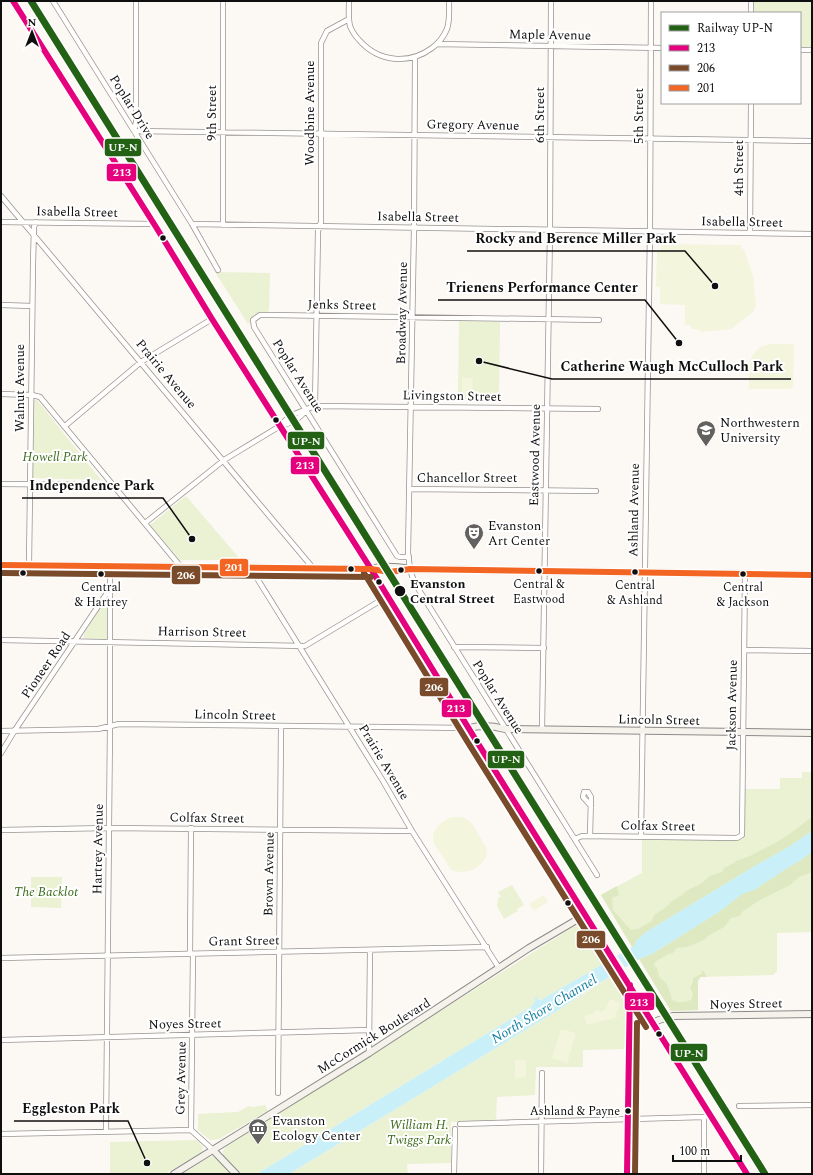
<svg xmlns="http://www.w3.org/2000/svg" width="813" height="1175" font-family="Spectral,serif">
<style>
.green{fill:#ebf1d3}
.forest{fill:#dee9c1}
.pitch{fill:#f4f5dd}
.water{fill:#c9f0f8}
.pier{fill:#fcf8f4}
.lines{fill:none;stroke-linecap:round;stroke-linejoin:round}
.street-casing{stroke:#969492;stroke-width:6}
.secondary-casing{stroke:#8c8b89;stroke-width:8}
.street{stroke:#fffefd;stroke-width:4.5}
.secondary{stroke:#f5f2eb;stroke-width:6}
.rail-casing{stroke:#d9c5c9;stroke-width:3}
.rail{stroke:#fff;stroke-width:1.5;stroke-dasharray:4.5;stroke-linecap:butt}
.bus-1-casing{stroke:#fff;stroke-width:9}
.bus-2-casing{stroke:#fff;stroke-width:9}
.bus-3-casing{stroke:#fff;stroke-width:9}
.bus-1{stroke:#e5007d;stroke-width:6}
.bus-2{stroke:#7a4b2a;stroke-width:6}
.bus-3{stroke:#f26522;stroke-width:6}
.rail-1-casing{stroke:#fff;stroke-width:10}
.rail-1{stroke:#236214;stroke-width:7}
.bus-dot{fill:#0f0f0f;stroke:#fff;stroke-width:1.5}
.labels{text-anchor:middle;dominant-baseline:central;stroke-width:4;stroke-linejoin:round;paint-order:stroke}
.bus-label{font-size:12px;fill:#0f0f0f;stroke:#fff}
.street-label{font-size:13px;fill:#0f0f0f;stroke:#fff}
.poi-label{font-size:13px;fill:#0f0f0f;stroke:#fff;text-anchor:start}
.park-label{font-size:13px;font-style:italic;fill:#3c6b1b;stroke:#fff}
.stop-label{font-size:13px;font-weight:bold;fill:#0f0f0f;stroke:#fff;text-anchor:start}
.water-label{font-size:14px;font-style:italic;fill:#117ea0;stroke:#fff}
.leader{fill:none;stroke:#0f0f0f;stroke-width:1.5}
.callout-dot{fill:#0f0f0f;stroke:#fff;stroke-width:1.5}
.callout-label{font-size:14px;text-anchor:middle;font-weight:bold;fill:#0f0f0f;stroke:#fff;stroke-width:4;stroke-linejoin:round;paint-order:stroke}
.line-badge{stroke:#fff;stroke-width:1.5}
.badge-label{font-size:11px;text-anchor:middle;font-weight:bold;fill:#fff}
</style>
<rect width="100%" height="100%" fill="#fcf8f4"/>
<path class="green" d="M754,1H812V48L800,47V13H754Z
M215,272L270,273L269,310L268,312C252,312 257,314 248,324Z
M459,321L500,322L499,401H458Z
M34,400H37L101,480L33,478Z
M186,496L234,552L241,560H180L150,525Z
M105,604L108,607L109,637L107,639L84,638V633L102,605Z
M802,772H812V932L777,933V971L773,975L701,977L698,981V1010L671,1011L601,895L642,873V839L736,840L742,839L744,834L745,789H780V778H802Z
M31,877H62L61,908L31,907Z
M512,885L524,905L517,909L518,911L504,919L497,906L498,898L501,897L498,892Z
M579,925L587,929L608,961L541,1000L534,999L535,1001L532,1006L257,1174H241L223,1155V1151L227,1146L573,927Z
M616,973L627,992L625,1049L583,1050V1067H536L535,1095L497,1097L496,1121L451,1122V1163L407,1164L408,1174H289L560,1009Z
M265,1105L268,1111L219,1139L210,1140L198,1130V1114L238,1112L249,1106L253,1107Z
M197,1140L203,1147L202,1152L165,1174H110V1142Z
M213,1156L223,1164L232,1174H182L210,1157Z"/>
<path class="forest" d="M812,817V831L790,846L753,867L646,932L636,941L635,945L632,947L601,895L617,886L619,895L612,898L613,910L631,930L638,929L652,921L654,915L665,908L672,901L682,895L686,891L702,883L710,876L722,872L724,868L732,864L736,861L750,856L777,842L788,835Z
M812,852V872L799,877L790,885L760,900L743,911L740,916L731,918L724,927L708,936L704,940L687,947L676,948L673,953L668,954L655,962L654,966L657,968L659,977L666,983L669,989L672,1000C678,1004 685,1002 691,1000L693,994L690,987L693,982V978L701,974L703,970L707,977H700L698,981V1010L671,1011L639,959L652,954L719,912L742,894L754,890L786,869L801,860Z"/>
<path class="pitch" d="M661,244L741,245L742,249H744L753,276L756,306L754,311L731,329L701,332L698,329H691V325H685V305L660,304V287H656L657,251H661Z
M771,344H794L793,386L791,389H749C749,369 746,348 771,344Z
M462,377L473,378L472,394H462Z
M452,817H462L468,820L473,825L487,849L486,857L480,865L472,870L463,872L453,871C448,866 445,860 440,853C438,849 434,845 433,839C432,829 444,820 452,817Z
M544,895L548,902L534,911L529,904Z
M610,999L621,1003L616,1014L618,1017L587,1025L584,1016L592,1014L598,1009L600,1012L604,1011Z
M561,1029L576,1033L567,1063L552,1058Z
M515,1060H526V1077L515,1078Z"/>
<path class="water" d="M812,831V852L801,860L786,869L754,890L742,894L719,912L652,954L639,959L593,987L560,1009L289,1174H257L532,1006L535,1001L534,998L537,997L538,1000H541L632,947L635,945L636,941L646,932L753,867L790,846Z"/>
<path class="pier" d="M628,948L636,961L629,965L621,952Z
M616,954L626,969L615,976L605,960Z"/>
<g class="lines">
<g class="street-casing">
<path id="street" d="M53,1L192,224L218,270
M136,1V122L134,131L812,141
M349,1C349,9 348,18 350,26C352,31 356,37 360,41C379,62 409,65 432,48C439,43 444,36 447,29C450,20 449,10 449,1
M751,13V1
M437,44L662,48
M800,50H812
M415,58L414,228L408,553L410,569L414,582L597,875
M1,196L313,568
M1,222L153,224
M192,224L812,234
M223,225V1
M750,233L751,103
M1,305L32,306
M1,394L32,395L40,397L181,567
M315,406L318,231L321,222V43L327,31L349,19
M65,426L141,362L212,319
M280,426C289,414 302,411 315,406L598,409
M1,484L113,485
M410,489L596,491
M145,523L224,460L280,426C290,424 301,418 306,410
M409,557H400L397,556L254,327L253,320L260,315H271L599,320
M29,565L33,264L34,227L36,222
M250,567L383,781L412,831L499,968
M1,640L305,646L388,596
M454,647L544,648
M744,650L812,651
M542,730L550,230L551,1
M1,731L98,729L119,724L469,728
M1,753L15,730L109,590
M1,830L109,828L412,831
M590,836L591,797L588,792H584L583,797L591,806
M641,836L650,231L651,1
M575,839L582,836L737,838L742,835L745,574
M190,954L191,828
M1,958L487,947
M629,1023H653
M1,1040L369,1030
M369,1053L370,950
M278,1093L281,726
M739,1106L812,1105
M460,1124L704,1117L710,1115
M191,1130L193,954
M191,1130L213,1150
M106,1132L110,726V566
M1,1134L191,1130
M454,1174L455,1129
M541,1174L542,1073
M627,1174L630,985
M704,1174V1117"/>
</g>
<g class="secondary-casing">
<path id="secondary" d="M13,1L156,227L212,319L371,569L474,737L747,1174
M1,565L371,569C383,565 399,567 410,569L812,575
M469,728C480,725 494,726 505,729L812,733
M653,1023L659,1020L673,1016L812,1014
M213,1150L236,1174
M174,1174L369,1053L529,948L585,915"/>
</g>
<use href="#street" class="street"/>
<use href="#secondary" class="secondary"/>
<g class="rail-casing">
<path id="rail" d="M674,1028L690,1059L762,1174"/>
</g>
<use href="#rail" class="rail"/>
<g class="bus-1-casing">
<path id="bus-1" d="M13,1L156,227L212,319L371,569L474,737L747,1174
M627,1174L630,985"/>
</g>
<g class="bus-2-casing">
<path id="bus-2" d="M1,573L371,577
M364,573L467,741L646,1027
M635,1174L637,1023"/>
</g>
<g class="bus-3-casing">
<path id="bus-3" d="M1,565L371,569L390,572L410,569L812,575"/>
</g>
<use href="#bus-1" class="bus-1"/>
<use href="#bus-2" class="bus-2"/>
<use href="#bus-3" class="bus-3"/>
<g class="rail-1-casing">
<path id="rail-1" d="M31,1L765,1174"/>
</g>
<use href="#rail-1" class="rail-1"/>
</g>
<defs>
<g id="university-pin" transform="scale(1)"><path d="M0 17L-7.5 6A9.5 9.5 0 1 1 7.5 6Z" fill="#62615f" stroke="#fff"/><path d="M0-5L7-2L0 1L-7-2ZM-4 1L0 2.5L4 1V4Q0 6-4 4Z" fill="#fff"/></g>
<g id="theatre-pin" transform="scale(1)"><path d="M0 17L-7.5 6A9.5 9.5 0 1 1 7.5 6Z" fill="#62615f" stroke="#fff"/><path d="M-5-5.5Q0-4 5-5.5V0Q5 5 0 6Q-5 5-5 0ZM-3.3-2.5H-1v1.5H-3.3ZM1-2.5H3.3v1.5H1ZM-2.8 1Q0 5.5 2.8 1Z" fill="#fff"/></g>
<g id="museum-pin" transform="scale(1)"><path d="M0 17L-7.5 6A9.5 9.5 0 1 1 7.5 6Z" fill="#62615f" stroke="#fff"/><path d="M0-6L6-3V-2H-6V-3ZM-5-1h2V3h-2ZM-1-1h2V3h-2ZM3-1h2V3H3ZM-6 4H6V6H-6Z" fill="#fff"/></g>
</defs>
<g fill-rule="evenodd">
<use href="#university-pin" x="706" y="430"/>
<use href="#theatre-pin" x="474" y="533"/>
<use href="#museum-pin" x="258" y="1128"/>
</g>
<g class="bus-dot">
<circle cx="163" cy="238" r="3.5"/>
<circle cx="276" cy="420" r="3.5"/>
<circle cx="351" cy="569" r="3.5"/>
<circle cx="401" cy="570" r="3.5"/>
<circle cx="539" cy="571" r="3.5"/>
<circle cx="635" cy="572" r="3.5"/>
<circle cx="23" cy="573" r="3.5"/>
<circle cx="101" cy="574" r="3.5"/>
<circle cx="743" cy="574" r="3.5"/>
<circle cx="379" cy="582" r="3.5"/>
<circle cx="400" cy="591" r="6"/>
<circle cx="477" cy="741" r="3.5"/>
<circle cx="568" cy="903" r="3.5"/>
<circle cx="659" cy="1034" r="3.5"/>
<circle cx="628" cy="1111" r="3.5"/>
</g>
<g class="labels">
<g class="bus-label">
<text x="539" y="584">Central &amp;<tspan x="539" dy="15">Eastwood</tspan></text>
<text x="635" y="585">Central<tspan x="635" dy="15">&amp; Ashland</tspan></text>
<text x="101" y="587">Central<tspan x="101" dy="15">&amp; Hartrey</tspan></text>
<text x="743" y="587">Central<tspan x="743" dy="15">&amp; Jackson</tspan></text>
<text x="620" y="1111" text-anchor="end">Ashland &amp; Payne</text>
</g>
<g class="street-label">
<text transform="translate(550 35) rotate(1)">Maple Avenue</text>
<text transform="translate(132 107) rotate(58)">Poplar Drive</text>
<text transform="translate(212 113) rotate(-90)">9th Street</text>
<text transform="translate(310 113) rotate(-90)">Woodbine Avenue</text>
<text transform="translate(540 115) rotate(-90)">6th Street</text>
<text transform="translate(639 116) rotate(-90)">5th Street</text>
<text transform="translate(473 125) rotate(1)">Gregory Avenue</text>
<text transform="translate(739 168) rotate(-90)">4th Street</text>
<text transform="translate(77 212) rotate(1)">Isabella Street</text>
<text transform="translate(418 217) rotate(1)">Isabella Street</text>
<text transform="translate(742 222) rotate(1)">Isabella Street</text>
<text transform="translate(342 305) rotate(1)">Jenks Street</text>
<text transform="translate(402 313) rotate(-89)">Broadway Avenue</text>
<text transform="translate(166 374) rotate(50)">Prairie Avenue</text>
<text transform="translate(298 376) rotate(58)">Poplar Avenue</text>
<text transform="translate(20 388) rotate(-90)">Walnut Avenue</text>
<text transform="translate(452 396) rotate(1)">Livingston Street</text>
<text transform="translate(535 455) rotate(-89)">Eastwood Avenue</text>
<text x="467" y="478">Chancellor Street</text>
<text transform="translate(634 510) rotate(-89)">Ashland Avenue</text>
<text transform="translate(202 632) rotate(1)">Harrison Street</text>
<text transform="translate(46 665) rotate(-56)">Pioneer Road</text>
<text transform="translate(498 697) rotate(58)">Poplar Avenue</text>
<text transform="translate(732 705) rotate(-89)">Jackson Avenue</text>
<text transform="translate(235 715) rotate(1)">Lincoln Street</text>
<text transform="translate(659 720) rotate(1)">Lincoln Street</text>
<text transform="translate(384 762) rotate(59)">Prairie Avenue</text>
<text transform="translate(207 818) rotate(1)">Colfax Street</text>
<text transform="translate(658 826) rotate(1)">Colfax Street</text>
<text transform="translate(98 849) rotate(-89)">Hartrey Avenue</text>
<text transform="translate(269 874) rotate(-89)">Brown Avenue</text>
<text transform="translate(244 941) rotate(-1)">Grant Street</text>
<text transform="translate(746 1004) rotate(-1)">Noyes Street</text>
<text transform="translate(185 1024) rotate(-1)">Noyes Street</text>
<text transform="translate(374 1036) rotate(-32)">McCormick Boulevard</text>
<text transform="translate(181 1078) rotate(-89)">Grey Avenue</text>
</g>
<g class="poi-label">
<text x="720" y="423">Northwestern<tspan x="720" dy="15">University</tspan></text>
<text x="488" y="526">Evanston<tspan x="488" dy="15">Art Center</tspan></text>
<text x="272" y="1121">Evanston<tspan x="272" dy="15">Ecology Center</tspan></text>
</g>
<g class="park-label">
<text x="55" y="457">Howell Park</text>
<text x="46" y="892">The Backlot</text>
<text x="419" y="1125">William H.<tspan x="419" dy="15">Twiggs Park</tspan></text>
</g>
<g class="stop-label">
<text x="410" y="584">Evanston<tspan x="410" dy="15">Central Street</tspan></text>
</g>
<g class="water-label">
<text transform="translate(544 1009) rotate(-31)">North Shore Channel</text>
</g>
</g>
<path class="leader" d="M715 286L685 251H467M679 343L645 300H438M479 361L552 379H791M192 539L163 498H22M147 1163L128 1121H14"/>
<g class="callout-dot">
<circle cx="715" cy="286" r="4"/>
<circle cx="679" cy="343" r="4"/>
<circle cx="479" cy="361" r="4"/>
<circle cx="192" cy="539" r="4"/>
<circle cx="147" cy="1163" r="4"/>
</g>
<g class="callout-label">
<text x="576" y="243">Rocky and Berence Miller Park</text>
<text x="542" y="292">Trienens Performance Center</text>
<text x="672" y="371">Catherine Waugh McCulloch Park</text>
<text x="92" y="490">Independence Park</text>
<text x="71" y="1113">Eggleston Park</text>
</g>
<g class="line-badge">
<rect x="104" y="138" width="38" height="19" rx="4" fill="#236214"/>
<rect x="106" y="163" width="31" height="19" rx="4" fill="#e5007d"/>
<rect x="287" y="431" width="38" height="19" rx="4" fill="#236214"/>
<rect x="290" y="456" width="30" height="19" rx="4" fill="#e5007d"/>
<rect x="219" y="558" width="30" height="19" rx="4" fill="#f26522"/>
<rect x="171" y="565" width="30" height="20" rx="4" fill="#7a4b2a"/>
<rect x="419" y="677" width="30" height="20" rx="4" fill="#7a4b2a"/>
<rect x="441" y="699" width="31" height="19" rx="4" fill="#e5007d"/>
<rect x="487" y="750" width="38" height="19" rx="4" fill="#236214"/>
<rect x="576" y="930" width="30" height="19" rx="4" fill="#7a4b2a"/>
<rect x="624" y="992" width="31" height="19" rx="4" fill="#e5007d"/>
<rect x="670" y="1043" width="38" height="19" rx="4" fill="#236214"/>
</g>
<g class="badge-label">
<text x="123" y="151">UP-N</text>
<text x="122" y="176">213</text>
<text x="306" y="445">UP-N</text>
<text x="305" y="469">213</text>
<text x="234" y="571">201</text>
<text x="186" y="579">206</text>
<text x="434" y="691">206</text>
<text x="456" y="712">213</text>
<text x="506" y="763">UP-N</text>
<text x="591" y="943">206</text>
<text x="639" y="1006">213</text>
<text x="689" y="1057">UP-N</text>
</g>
<rect width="813" height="1175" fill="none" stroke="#0f0f0f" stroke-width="4"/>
<rect x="661" y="12" width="140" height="92" fill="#ffffff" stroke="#9f9f9f"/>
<rect x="669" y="25" width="20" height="6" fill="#236214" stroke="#9f9f9f"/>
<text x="697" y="32" font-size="12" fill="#0f0f0f">Railway UP-N</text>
<rect x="669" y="45" width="20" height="6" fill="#e5007d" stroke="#9f9f9f"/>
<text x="697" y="52" font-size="12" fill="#0f0f0f">213</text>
<rect x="669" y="65" width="20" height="6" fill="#7a4b2a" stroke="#9f9f9f"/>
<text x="697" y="72" font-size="12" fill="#0f0f0f">206</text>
<rect x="669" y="85" width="20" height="6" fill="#f26522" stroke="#9f9f9f"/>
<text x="697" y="92" font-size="12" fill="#0f0f0f">201</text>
<g transform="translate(32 32)" stroke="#ffffff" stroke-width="3" paint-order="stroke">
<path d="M0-3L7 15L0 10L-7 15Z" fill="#0f0f0f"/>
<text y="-6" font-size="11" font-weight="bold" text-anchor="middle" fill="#0f0f0f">N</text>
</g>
<path d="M673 1155v6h68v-6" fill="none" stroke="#0f0f0f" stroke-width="2"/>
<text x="679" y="1155" font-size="12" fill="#0f0f0f" stroke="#ffffff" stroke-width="3" paint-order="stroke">100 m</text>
</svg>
